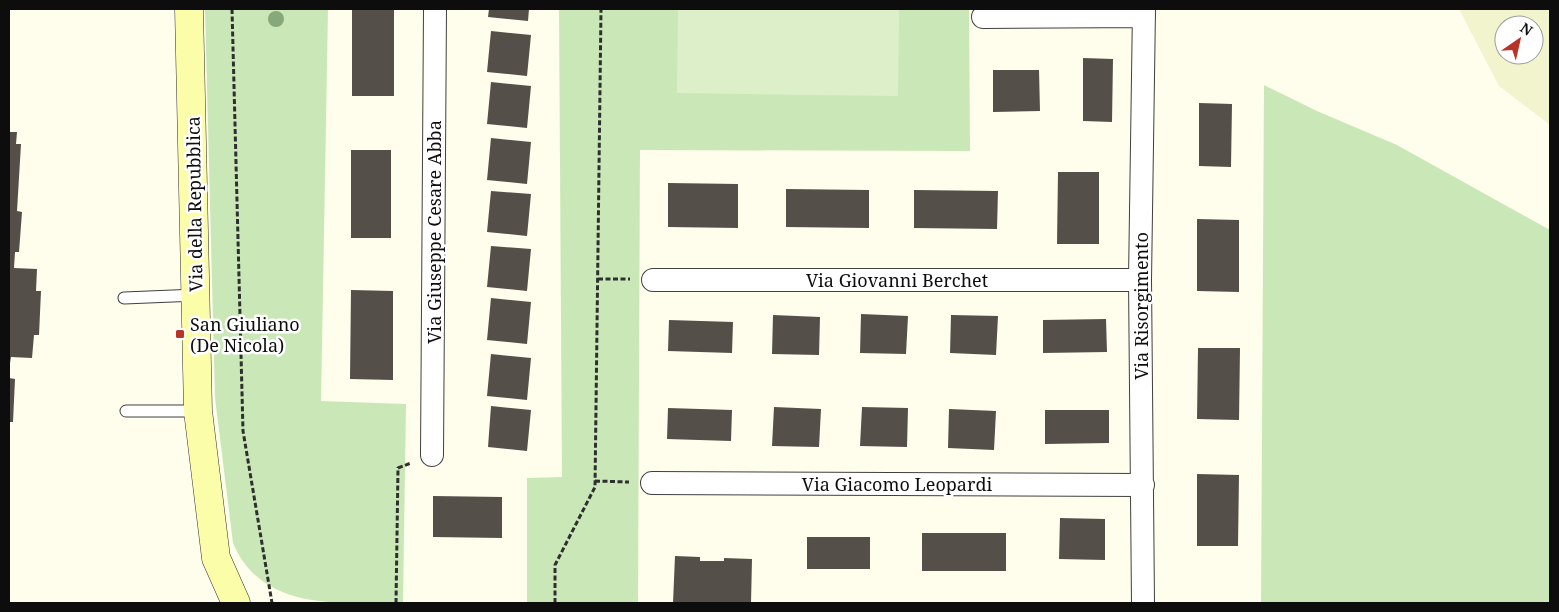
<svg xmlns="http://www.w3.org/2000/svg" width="1559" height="612" font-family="'Noto Serif',serif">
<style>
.farmland{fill:#f2f4cd;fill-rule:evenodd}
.green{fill:#cae8b7}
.pitch{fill:#ddefc9}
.building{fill:#554f49}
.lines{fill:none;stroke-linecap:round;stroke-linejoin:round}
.lane-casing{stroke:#404040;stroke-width:13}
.street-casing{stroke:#404040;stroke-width:24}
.secondary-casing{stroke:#2f2f2f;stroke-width:29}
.path{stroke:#2f2f2f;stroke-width:3;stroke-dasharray:5 2.5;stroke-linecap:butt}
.lane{stroke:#fff;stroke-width:11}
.street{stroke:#fff;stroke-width:22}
.secondary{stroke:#fcfda9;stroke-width:28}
.tree{fill:#87a87b}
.poi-dot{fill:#ba3327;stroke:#fff;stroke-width:2}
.labels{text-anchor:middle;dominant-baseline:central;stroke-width:5;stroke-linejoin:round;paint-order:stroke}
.street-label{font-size:18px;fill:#0d0d0d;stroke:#fff}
.poi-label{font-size:18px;fill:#0d0d0d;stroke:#fff;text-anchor:start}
</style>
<rect width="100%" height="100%" fill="#fffdec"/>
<path class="farmland" d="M1459,9H1550V125L1499,86ZM1504,25H1534V55H1504Z"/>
<path class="green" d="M205,9H328L321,401L406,404L403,603C340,603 262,612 233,543L215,398Z
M559,9H969L970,151L640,150L638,603H527V478L562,477Z
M1264,85L1317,111L1397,145L1550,230V603H1261Z"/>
<path class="pitch" d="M678,9H899L898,96L677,93Z"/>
<path class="building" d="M352,9H394V96H352Z
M489,9H529L528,21L488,17Z
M491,31L531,35L527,76L487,72Z
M1083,58L1113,59L1112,122L1083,121Z
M993,70H1039L1040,111L993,112Z
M491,82L531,86L527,128L487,124Z
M1199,103L1232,104L1231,167L1199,166Z
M9,132H17L16,144H21L17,211L22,212L19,252H15L14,268L37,269L36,291H41L39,335H34L32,358L11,357L10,363H9Z
M491,138L531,142L527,184L487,180Z
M351,150H391V238H351Z
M1058,172H1099V244H1057Z
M668,183L738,184V228L668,227Z
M786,189L869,190V228L786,227Z
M914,190L998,191L997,229L914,228Z
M491,191L531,194L527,236L487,232Z
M1197,219L1239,220V292L1197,291Z
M491,246L531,249L527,291L487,287Z
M351,290L393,291V380L350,379Z
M491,298L531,302L527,344L487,340Z
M861,314L908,316L906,354L860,353Z
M773,315L820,317L819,355L772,354Z
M951,315L998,316L996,355L950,353Z
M1106,319L1107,352L1043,353V320Z
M669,320L733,322L732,353L668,351Z
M1198,348H1240L1239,420L1197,419Z
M491,354L531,358L527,400L487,396Z
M9,378L15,379L13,422H9Z
M491,406L531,410L527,451L488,447Z
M774,407L821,409L819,447L772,446Z
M862,407L908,408L907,447L860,446Z
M668,408L732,410L731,441L667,439Z
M949,409L996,411L994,450L948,448Z
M1045,410H1109V443L1045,444Z
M1197,474L1239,475L1238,546H1197Z
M433,496L502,497V538L433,537Z
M1060,518L1105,519V560L1059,559Z
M922,533H1006V571H922Z
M807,537H870V569H807Z
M675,556L700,557V561H724V558L752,559L751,603H673Z"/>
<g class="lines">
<g class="lane-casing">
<path id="lane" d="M124,298L197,295
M126,411H198"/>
</g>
<g class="street-casing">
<path id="street" d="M983,17L1144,16
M653,280H1140
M432,455L435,9
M652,483L1143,485
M1143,603L1140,280L1144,9"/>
</g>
<g class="secondary-casing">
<path id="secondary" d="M189,9L198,411L216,558L236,603"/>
</g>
<path class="path" d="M232,9L243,431L272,603
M598,279H630
M595,481L629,482
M396,603L398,468L411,463
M555,603V565L595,487L601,9"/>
<use href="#lane" class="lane"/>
<use href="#street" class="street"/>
<use href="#secondary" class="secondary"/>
</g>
<circle class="tree" cx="276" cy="19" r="8"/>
<rect class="poi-dot" x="175" y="329" width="10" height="10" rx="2.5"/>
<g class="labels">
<g class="street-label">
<text transform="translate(194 204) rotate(-91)">Via della Repubblica</text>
<text transform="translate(434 232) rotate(-90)">Via Giuseppe Cesare Abba</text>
<text x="897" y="280">Via Giovanni Berchet</text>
<text transform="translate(1141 306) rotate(-90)">Via Risorgimento</text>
<text x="897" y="484">Via Giacomo Leopardi</text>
</g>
<g class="poi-label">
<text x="190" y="324">San Giuliano<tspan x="190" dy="21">(De Nicola)</tspan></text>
</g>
</g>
<rect width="1559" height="612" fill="none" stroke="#0d0d0d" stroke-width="20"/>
<g transform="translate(1519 40) rotate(34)"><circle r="24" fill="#ffffff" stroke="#9e9e9e"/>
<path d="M0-4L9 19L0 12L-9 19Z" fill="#ba3327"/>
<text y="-8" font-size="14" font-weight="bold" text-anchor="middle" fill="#0d0d0d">N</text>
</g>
</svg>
